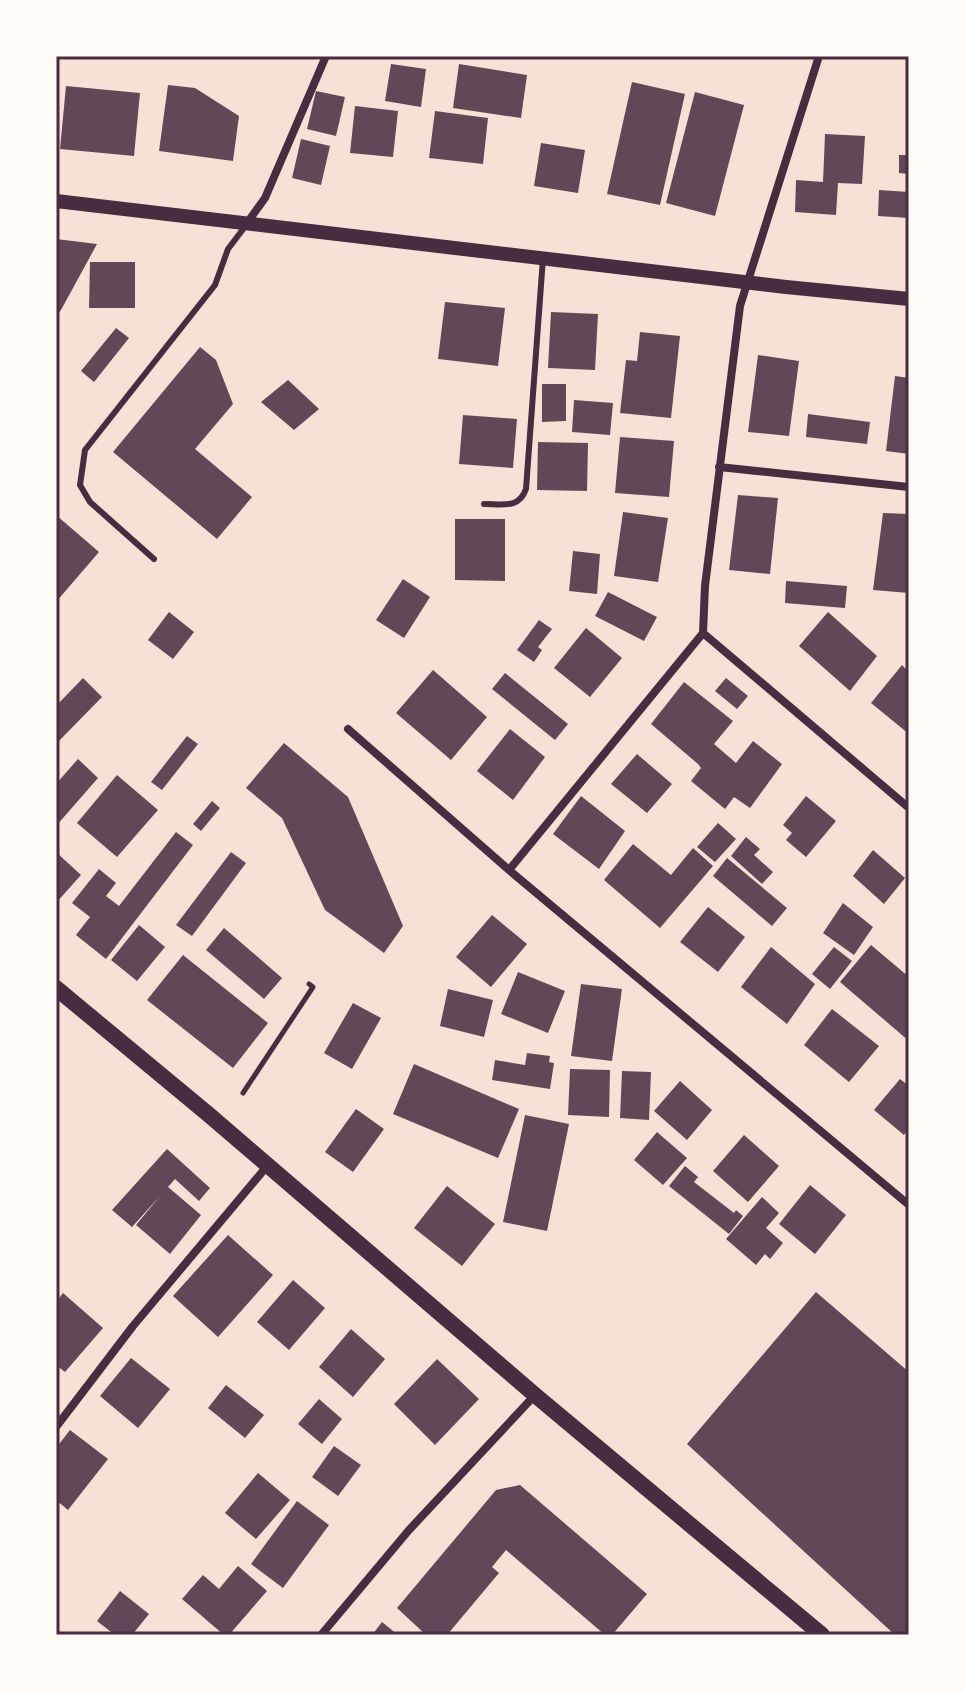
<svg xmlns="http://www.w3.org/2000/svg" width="965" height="1691" font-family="Montserrat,sans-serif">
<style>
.building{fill:#644757}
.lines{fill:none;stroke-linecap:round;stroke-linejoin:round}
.path{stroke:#4a2c40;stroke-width:5}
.service{stroke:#4a2c40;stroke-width:6}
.minor{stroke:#4a2c40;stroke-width:8}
.tertiary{stroke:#4a2c40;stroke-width:14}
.secondary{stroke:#4a2c40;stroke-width:16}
.neatline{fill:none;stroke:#4a2c40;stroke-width:3}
</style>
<rect width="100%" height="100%" fill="#f7e1d7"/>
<path class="building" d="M391,64L426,69L421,107L385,101Z
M459,64L527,75L521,118L453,108Z
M632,82L685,94L660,205L607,194Z
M168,85L195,88L239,116L233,161L159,151Z
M66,86L140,93L134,156L60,149Z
M316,91L345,97L336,136L307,129Z
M695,92L744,105L715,216L666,203Z
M355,106L398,111L393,157L350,153Z
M435,111L488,118L483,164L429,158Z
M825,134L865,136L862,184L838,183L836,215L795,212L796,180L823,182Z
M301,139L330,146L321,185L292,178Z
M541,143L585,150L578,193L534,186Z
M899,155H909V174L899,173Z
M879,190L909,192V218L878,216Z
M56,239L97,244L61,310L56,316Z
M90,262H135V308H89Z
M445,302L505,308L498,366L438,359Z
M551,312L598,314L595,370L548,368Z
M116,328L129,338L94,382L81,371Z
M640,332L680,336L671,418L620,413L626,360L637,361Z
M200,347L216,360L233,404L195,449L252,497L217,539L113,452Z
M758,355L799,361L789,436L748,432Z
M895,376L909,378V454L886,451Z
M288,380L319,409L294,430L261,402Z
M542,384H566V421L542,422Z
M574,400L613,403L610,435L572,432Z
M808,414L870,422L867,444L806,437Z
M463,415L517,419L513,468L459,464Z
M620,437L674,441L669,497L615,493Z
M538,442L588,443L587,491L537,490Z
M738,495L778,498L770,574L729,570Z
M623,512L668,518L658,582L614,576Z
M883,513L909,514V593L873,590Z
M56,515L99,552L56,602Z
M455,519H505V581L455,580Z
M573,551L600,554L597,594L569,591Z
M403,579L430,597L404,638L376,620Z
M786,581L847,586L845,608L785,603Z
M608,592L657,617L644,641L595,616Z
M169,612L194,632L173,659L148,640Z
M828,612L877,656L850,691L799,646Z
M539,620L552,629L538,647L542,650L534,662L517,650Z
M586,628L622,658L590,697L554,668Z
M902,665L909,672V734L871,703Z
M433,670L487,717L451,760L396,713Z
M505,673L568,724L555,740L492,689Z
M83,678L102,697L56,744V706Z
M726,678L748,696L737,709L715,691Z
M684,682L733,721L714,744L736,763L753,741L782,764L750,808L734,797L725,809L691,781L701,768L698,764L651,724Z
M510,729L545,757L513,800L477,771Z
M187,736L198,744L162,790L151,782Z
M284,743L348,797L403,926L384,953L325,910L282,818L246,788Z
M637,754L672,784L647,813L611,784Z
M78,759L98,778L56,826V784Z
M117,775L158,810L117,857L77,823Z
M581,796L625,831L599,869L553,834Z
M806,796L836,821L806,857L786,840L792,833L783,825Z
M212,801L220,808L201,831L193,824Z
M718,823L736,839L715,862L697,847Z
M176,832L193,845L106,959L76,935L90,917L72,903L99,869L116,883L106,896L119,906Z
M746,837L760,849L754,855L773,872L762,884L731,856Z
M633,844L671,875L693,848L713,866L660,928L604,880Z
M873,850L905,878L884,904L853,876Z
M56,852L81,875L56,903Z
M231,852L246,863L192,936L176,925Z
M727,858L787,908L772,926L713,876Z
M843,903L873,927L854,955L823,933Z
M708,907L745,937L718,972L680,942Z
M492,915L527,944L491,987L456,957Z
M139,925L165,947L137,981L111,960Z
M224,928L282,978L264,999L206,950Z
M871,945L909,977V1041L840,982Z
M771,947L815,984L787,1024L741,987Z
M834,947L852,961L830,989L812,974Z
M183,955L268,1023L233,1068L147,1000Z
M518,972L565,991L548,1033L501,1014Z
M581,984L622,989L612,1061L571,1056Z
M448,989L493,1000L484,1037L440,1026Z
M353,1003L381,1018L352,1069L324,1053Z
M832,1009L879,1046L849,1082L804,1045Z
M527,1053L550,1056L549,1062L554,1063L550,1089L492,1080L495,1060L525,1065Z
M414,1064L519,1109L498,1158L393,1114Z
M570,1069L610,1070L609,1117L568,1115Z
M622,1071L651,1072L649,1120L620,1118Z
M900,1079L909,1086V1128L904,1135L874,1110Z
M680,1081L712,1110L687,1140L654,1111Z
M356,1109L384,1129L353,1172L325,1152Z
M525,1115L569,1124L547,1231L503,1222Z
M657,1132L687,1158L663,1185L634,1160Z
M744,1135L779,1166L748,1202L713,1171Z
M167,1149L210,1188L199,1201L175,1179L168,1187L201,1215L170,1254L136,1225L160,1196L132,1227L112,1210Z
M685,1166L698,1177L694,1182L734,1213L736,1210L743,1216L729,1234L669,1186Z
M810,1185L846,1215L815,1254L779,1224Z
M447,1186L495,1224L462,1266L414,1228Z
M762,1197L779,1213L766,1228L783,1243L770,1259L765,1254L756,1265L726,1239Z
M228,1235L273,1275L218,1337L173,1296Z
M293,1280L325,1308L289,1350L257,1322Z
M816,1292L909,1372V1635H895L687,1444Z
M63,1293L103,1328L65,1372L56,1365V1302Z
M351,1329L385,1359L353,1397L319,1367Z
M131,1358L170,1389L138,1428L100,1396Z
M437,1359L479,1399L435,1445L394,1404Z
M226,1385L264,1415L245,1438L208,1408Z
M319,1399L342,1419L322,1444L298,1424Z
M70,1430L108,1459L68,1510L56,1500V1448Z
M334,1446L361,1465L338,1496L312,1477Z
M258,1473L290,1500L256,1539L225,1513Z
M520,1485L647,1594L612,1635H605L506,1550L492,1567L499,1573L447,1635H426L397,1608L496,1490Z
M297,1501L329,1525L283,1588L251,1564Z
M238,1566L267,1591L229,1635H224L182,1599L203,1575L219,1589Z
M120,1591L149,1614L132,1635H115L97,1621Z
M382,1622L398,1635H372Z"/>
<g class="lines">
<path class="path" d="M243,1093L313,987L309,984"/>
<path class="service" d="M484,504C503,504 519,509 526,489L543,258
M154,559L90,502L80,485L85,450L215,285L228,249L247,224"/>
<path class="minor" d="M247,223L265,198L326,56
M719,467L909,487
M703,633L509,870L909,1205
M703,633L705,586L740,306L819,56
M703,633L909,808
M348,729L509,870
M56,1427L133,1326L268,1165
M321,1635L409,1530L535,1395"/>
<path class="tertiary" d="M56,201L786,287L909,299"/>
<path class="secondary" d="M56,988L208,1114L535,1395L822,1635"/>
</g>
<rect width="965" height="1691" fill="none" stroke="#fffaf5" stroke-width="116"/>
<rect x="58" y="58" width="849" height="1575" class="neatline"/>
</svg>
